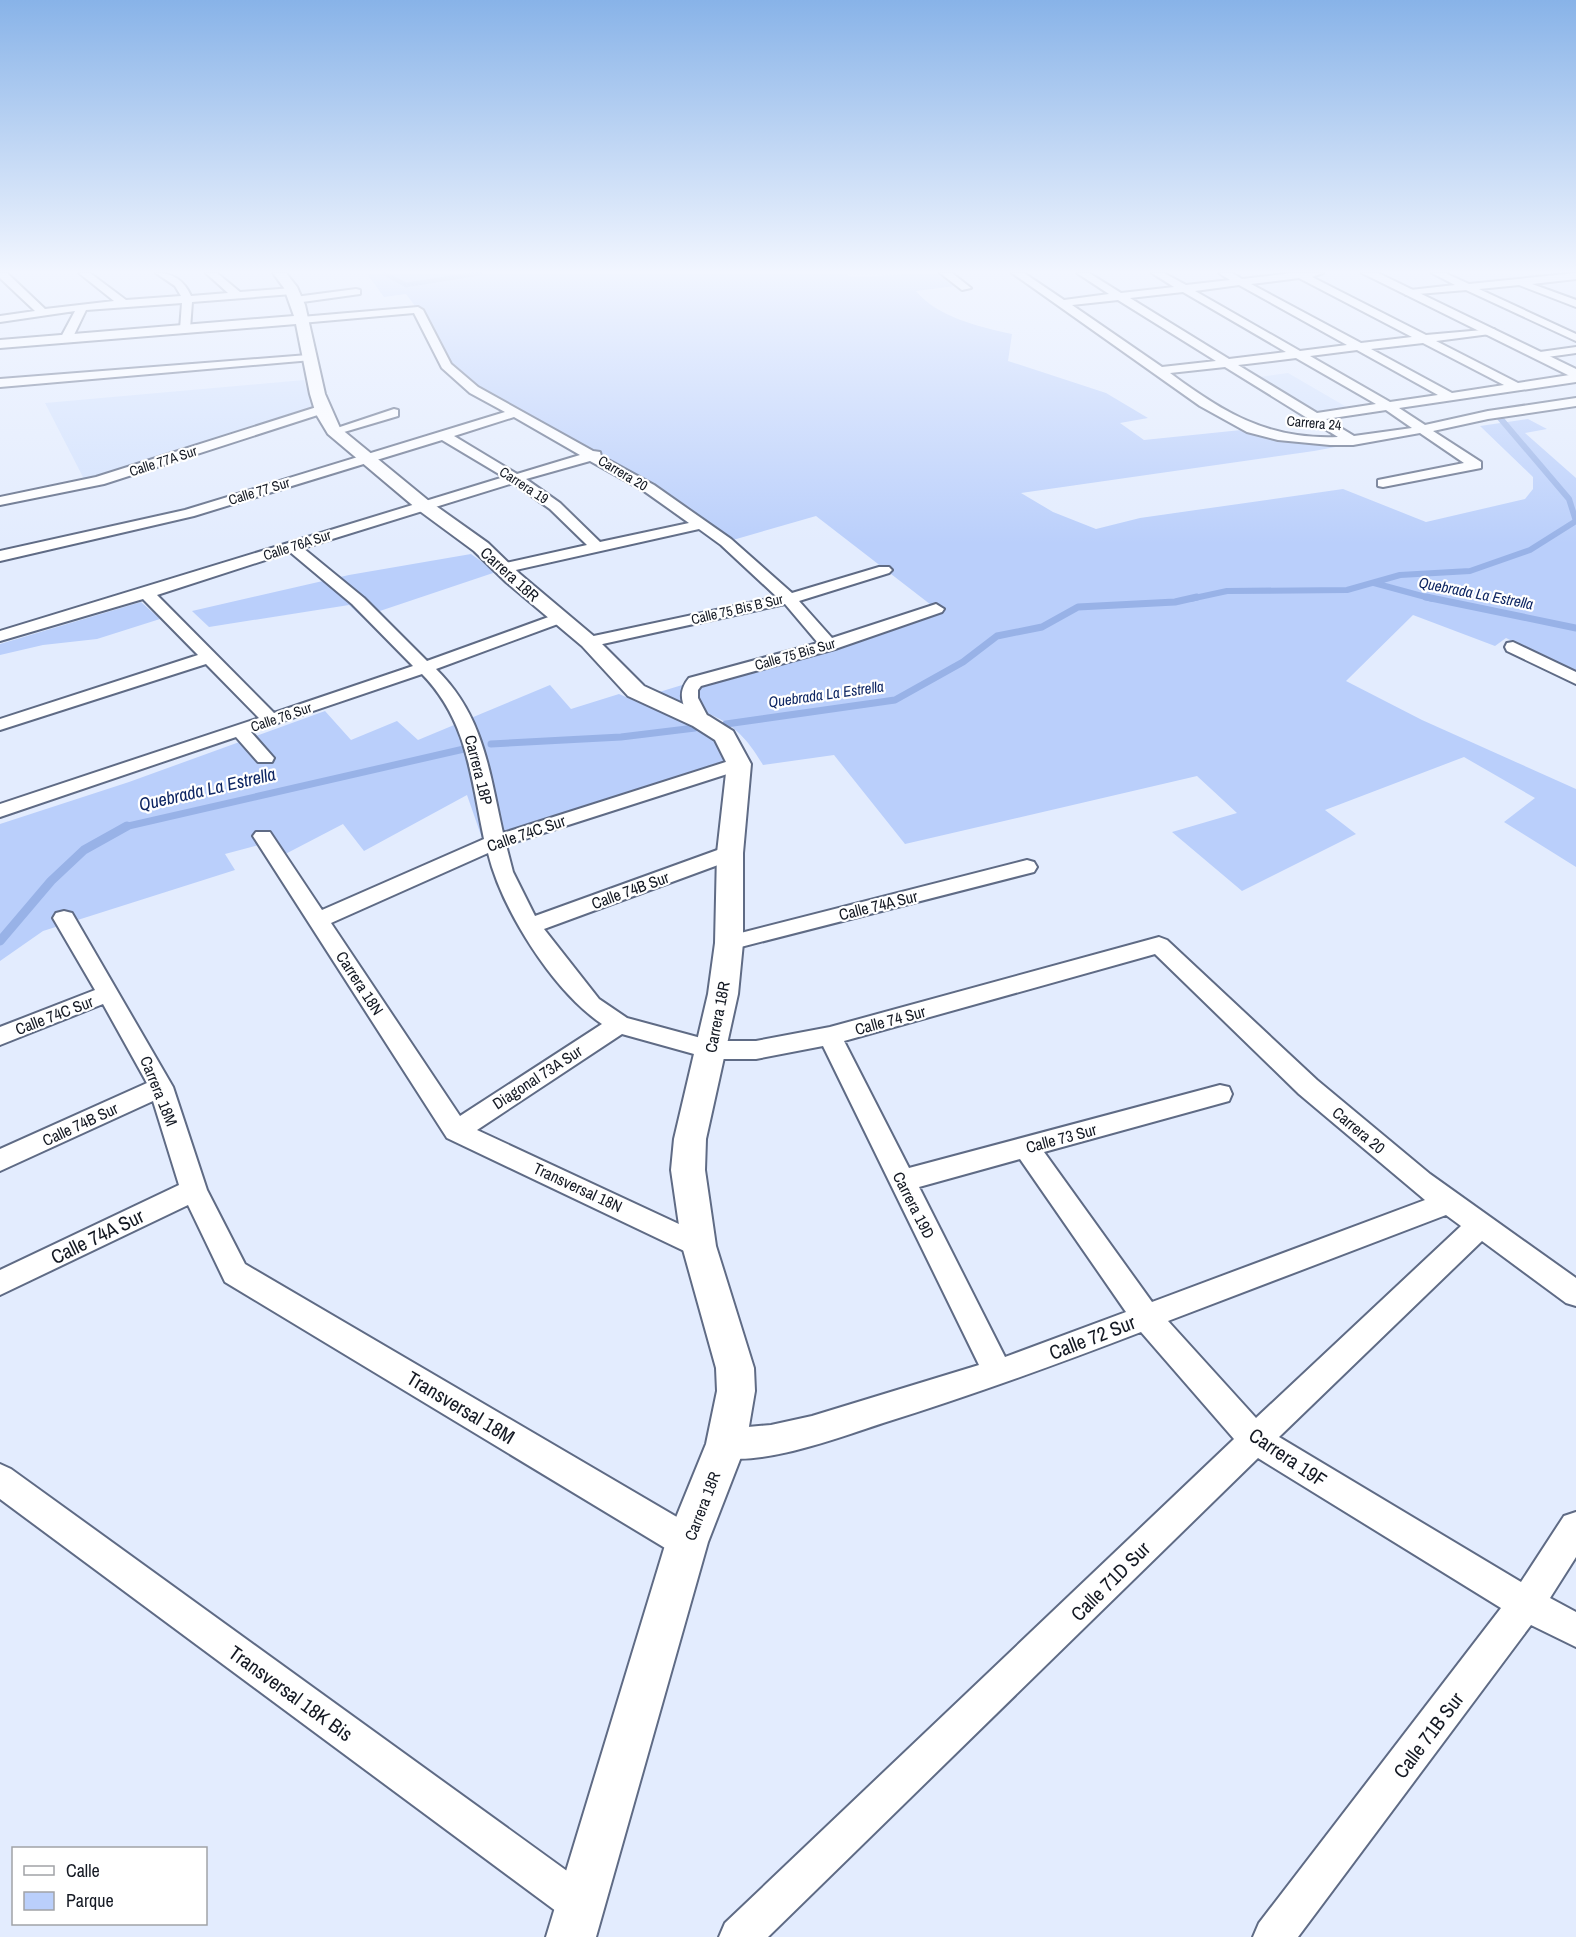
<svg xmlns="http://www.w3.org/2000/svg" width="1576" height="1937" font-family="'Archivo Narrow',sans-serif">
<style>
.built{fill:#d2e1fd}
.green{fill:#bacffb}
.lines{fill:none;stroke-linecap:round;stroke-linejoin:round}
.stream-far3{stroke:#98b2e7;stroke-width:4.5}
.stream-far2{stroke:#98b2e7;stroke-width:6}
.stream-far1{stroke:#98b2e7;stroke-width:7}
.stream{stroke:#98b2e7;stroke-width:9}
.minor-casing{stroke:#5f6b85;stroke-width:4}
.tertiary-casing{stroke:#5f6b85;stroke-width:4}
.minor{fill:#fff;fill-rule:evenodd}
.tertiary{fill:#fff;fill-rule:evenodd}
.labels{text-anchor:middle;dominant-baseline:central;stroke-width:4.5;stroke-linejoin:round;paint-order:stroke}
.far-street-label{font-size:14px;fill:#141923;stroke:#fff}
.far-water-label{font-size:15px;font-style:italic;fill:#0e2663;stroke:#fff}
.street-label{font-size:16px;fill:#141923;stroke:#fff}
.water-label{font-size:18px;font-style:italic;fill:#0e2663;stroke:#fff}
.near-street-label{font-size:20px;fill:#141923;stroke:#fff}
</style>
<rect width="100%" height="100%" fill="#e3ecfe"/>
<path class="built" d="M1288,373L1350,409L1320,414L1260,377Z
M304,380L313,410L85,481L45,403Z"/>
<path class="green" d="M348,273H845L852,277L935,273L955,286L916,291C937,317 980,327 1012,334L1008,361L1106,393L1148,418L1120,423L1144,440L1251,429L1288,436L1368,441L1314,451L1021,493L1053,512L1096,529L1140,518L1343,489L1426,522L1525,499L1533,489V477L1480,426L1528,419L1547,429L1525,433L1576,478V672L1506,638L1495,646L1413,615L1346,681L1422,720L1576,789V867L1504,822L1535,798L1464,757L1325,810L1356,834L1242,891L1172,832L1237,813L1197,776L905,844L834,755L763,765C732,711 706,716 656,693L935,608L816,516L726,542L649,488L515,413L446,366L418,310L406,294L384,297L367,274Z
M471,554L496,572L362,617L349,605L209,627L192,611L349,575Z
M141,602L160,619L97,639L43,645L0,655V644Z
M550,685L571,709L619,694L709,733L724,755V763L483,841L467,795L364,851L343,824L270,862L259,845L225,854L235,870L43,931L0,961V824L129,782L325,711L351,740L397,721L418,740Z"/>
<g class="lines">
<path class="stream-far3" d="M384,273L406,285L481,273"/>
<path class="stream-far2" d="M1374,583L1433,599
M1190,599L1227,591L1347,590L1400,575L1470,571L1530,550L1576,521L1569,499L1500,418"/>
<path class="stream-far1" d="M1426,597L1576,628
M726,724L895,700L963,662L997,636L1042,627L1078,607L1175,602L1197,597
M491,744L621,737L695,728
M124,827L464,749"/>
<path class="stream" d="M0,941L51,881L84,850L127,826"/>
<g class="minor-casing">
<path id="minor" d="M0,273H7L45,309L114,301L79,273H90L126,300L181,296L175,286L156,273C173,273 184,280 191,296L228,293L206,273H217L240,292L292,288L297,291L292,294L192,302L190,329L185,332L180,329L182,303L86,310L72,339L66,342L60,339L75,311L0,322V316L35,311L0,278Z
M940,273H952L971,288L962,290Z
M1012,273H1024L1064,300L1109,294L1077,273H1089L1121,293L1174,287L1152,273H1164L1186,285L1230,280L1219,273H1232L1242,279L1292,273H1323L1312,277L1426,335L1494,329L1495,331L1490,334L1436,341L1518,383L1576,374V382L1399,408L1425,425L1488,411L1576,398V406L1488,419L1433,431L1481,462V468L1383,487L1378,486V480L1464,463L1420,433L1353,445H1330L1278,440L1247,432L1200,406ZM1299,278L1412,337L1361,343L1251,284ZM1239,285L1347,345L1300,351L1195,291ZM1183,292L1286,352L1229,359L1130,298ZM1118,300L1216,361L1162,367L1072,305ZM1423,343L1504,385L1452,393L1371,349ZM1357,350L1438,395L1390,402L1310,356ZM1296,358L1376,404L1317,413L1238,365ZM1225,367L1338,437C1268,440 1224,413 1170,373ZM1386,410L1412,428L1354,436L1326,419Z
M1432,273H1445L1469,284L1576,273V279L1532,284L1576,300V307L1519,285L1479,289L1576,334V341L1466,290L1406,295L1405,293L1410,290L1455,285Z
M356,289L360,290V294L295,303L290,300L295,297Z
M418,307L423,310L451,364L478,387L593,451L600,452L601,456L654,485L731,539L792,593L879,567H889L892,570L889,573L799,601L832,638L930,606L936,604L944,609L942,612L835,649L701,686L698,690V698L710,721L701,726L695,725C684,708 675,695 689,678L818,643L785,604L589,647L581,642L589,637L777,597L721,545L699,529L502,573L497,571L494,568L497,565L587,545L550,509L513,483L303,548L364,598L427,661L554,615H566L568,618L566,621L436,669C484,716 489,771 503,833L732,760L739,758L748,764L746,768L506,845L513,872L535,916L723,848H737L740,853L737,858L544,929L599,999L627,1018L712,1041H756L830,1027L1159,937L1167,940L1317,1080L1430,1174L1576,1278V1306L1566,1303L1482,1241L1279,1437L1521,1582L1564,1516L1576,1512V1557L1550,1598L1576,1612V1647L1531,1625L1298,1937H1253L1259,1923L1501,1608L1258,1458L768,1937H719L725,1923L1234,1439L1141,1332C1055,1365 970,1396 883,1423C843,1436 754,1470 715,1455L710,1444L715,1433L726,1429L771,1425L812,1416L979,1365L823,1046L756,1059H712L622,1034L477,1130L709,1238L713,1246L709,1254L699,1258L447,1138L253,836L256,832H270L322,910L484,839C471,778 468,721 422,674L251,732L274,758L272,762H258L236,737L0,817V804L259,718L206,664L0,730V719L198,655L143,599L0,641V631L504,477L442,440L194,516L0,561V551L185,510L505,412L470,393L442,368L414,313L301,323L296,320L301,317ZM514,417L580,455L517,474L454,436ZM590,461L644,491L689,523L600,542L560,503L526,479ZM290,552L352,604L413,666L274,713L157,595ZM488,853C502,910 553,991 602,1024L460,1116L331,923ZM1155,954L1299,1094L1425,1200L1152,1302L1044,1152L1229,1101L1232,1094L1229,1087L1220,1085L909,1168L844,1041ZM1020,1159L1126,1312L1005,1357L919,1187ZM1446,1215L1461,1226L1256,1418L1168,1321Z
M1576,347V353L1540,358L1534,355L1540,352Z
M308,355L314,358L312,360L0,387V379Z
M323,405L327,406V412L104,484L0,505V497L96,477Z
M394,409L398,410V416L334,435L328,431Z
M1513,642L1576,672V684L1507,651L1505,647L1507,643Z
M1027,860L1034,862L1037,867L1034,872L729,950L721,948L718,943L721,938L729,936Z
M64,911L72,913L173,1087L207,1190L245,1264L699,1530L703,1542L699,1554L687,1558L675,1554L225,1282L188,1205L0,1295V1270L179,1185L153,1101L0,1171V1149L147,1083L103,1004L0,1045V1027L95,990L53,918L56,913Z
M0,1464L11,1469L596,1892L602,1906L596,1920L582,1926L568,1920L0,1499Z"/>
</g>
<g class="tertiary-casing">
<path id="tertiary" d="M273,273H286L297,287L305,305L325,394L340,428L429,501L488,543L520,574L596,638L644,686L709,716L733,731L751,764L743,853V943L738,994L706,1139L705,1170L716,1246L754,1368L755,1391L746,1444L708,1542L596,1937H546L666,1542L706,1444L717,1391L716,1368L682,1246L671,1170L674,1139L708,994L715,943L717,853L727,764L715,740L693,726L628,696L582,646L506,582L474,551L417,509L328,434L316,414L310,394L296,324L0,348V340L294,316L284,288Z
M1362,273H1378L1576,369V379Z"/>
</g>
<use href="#minor" class="minor"/>
<use href="#tertiary" class="tertiary"/>
</g>
<linearGradient id="sky" x2="0" y2="1"><stop stop-color="#88b3e8"/><stop offset="0.5" stop-color="#f2f6ff"/><stop offset="1" stop-color="#f2f6ff" stop-opacity="0"/></linearGradient>
<rect width="1576" height="544" fill="url(#sky)"/>
<g class="labels">
<g class="far-street-label">
<text transform="translate(1314 423) rotate(5)">Carrera 24</text>
<text transform="translate(163 461) rotate(-18)">Calle 77A Sur</text>
<text transform="translate(623 473) rotate(31)">Carrera 20</text>
<text transform="translate(524 485) rotate(33)">Carrera 19</text>
<text transform="translate(259 491) rotate(-17)">Calle 77 Sur</text>
<text transform="translate(297 545) rotate(-18)">Calle 76A Sur</text>
<text transform="translate(737 609) rotate(-13)">Calle 75 Bis B Sur</text>
<text transform="translate(795 654) rotate(-16)">Calle 75 Bis Sur</text>
<text transform="translate(281 717) rotate(-19)">Calle 76 Sur</text>
</g>
<g class="far-water-label">
<text transform="translate(1476 593) rotate(11)">Quebrada La Estrella</text>
<text transform="translate(826 694) rotate(-8)">Quebrada La Estrella</text>
</g>
<g class="street-label">
<text transform="translate(510 574) rotate(42)">Carrera 18R</text>
<text transform="translate(479 770) rotate(76)">Carrera 18P</text>
<text transform="translate(526 833) rotate(-19)">Calle 74C Sur</text>
<text transform="translate(630 890) rotate(-20)">Calle 74B Sur</text>
<text transform="translate(878 905) rotate(-14)">Calle 74A Sur</text>
<text transform="translate(360 983) rotate(57)">Carrera 18N</text>
<text transform="translate(54 1015) rotate(-21)">Calle 74C Sur</text>
<text transform="translate(717 1017) rotate(-79)">Carrera 18R</text>
<text transform="translate(890 1020) rotate(-15)">Calle 74 Sur</text>
<text transform="translate(537 1077) rotate(-33)">Diagonal 73A Sur</text>
<text transform="translate(159 1091) rotate(68)">Carrera 18M</text>
<text transform="translate(80 1124) rotate(-25)">Calle 74B Sur</text>
<text transform="translate(1359 1130) rotate(40)">Carrera 20</text>
<text transform="translate(1061 1138) rotate(-15)">Calle 73 Sur</text>
<text transform="translate(578 1187) rotate(25)">Transversal 18N</text>
<text transform="translate(914 1205) rotate(63)">Carrera 19D</text>
<text transform="translate(702 1506) rotate(-69)">Carrera 18R</text>
</g>
<g class="water-label">
<text transform="translate(207 789) rotate(-13)">Quebrada La Estrella</text>
</g>
<g class="near-street-label">
<text transform="translate(97 1236) rotate(-26)">Calle 74A Sur</text>
<text transform="translate(1092 1337) rotate(-21)">Calle 72 Sur</text>
<text transform="translate(461 1407) rotate(31)">Transversal 18M</text>
<text transform="translate(1288 1457) rotate(34)">Carrera 19F</text>
<text transform="translate(1110 1581) rotate(-45)">Calle 71D Sur</text>
<text transform="translate(291 1693) rotate(36)">Transversal 18K Bis</text>
<text transform="translate(1428 1735) rotate(-53)">Calle 71B Sur</text>
</g>
</g>
<rect x="12" y="1847" width="195" height="78" fill="#ffffff" stroke="#a1a3a7" stroke-width="1.5"/>
<rect x="24" y="1866" width="30" height="9" fill="#ffffff" stroke="#a1a3a7" stroke-width="1.5"/>
<text x="66" y="1877" font-size="18" fill="#141923">Calle</text>
<rect x="24" y="1892" width="30" height="18" fill="#bacffb" stroke="#a1a3a7" stroke-width="1.5"/>
<text x="66" y="1907" font-size="18" fill="#141923">Parque</text>
</svg>
